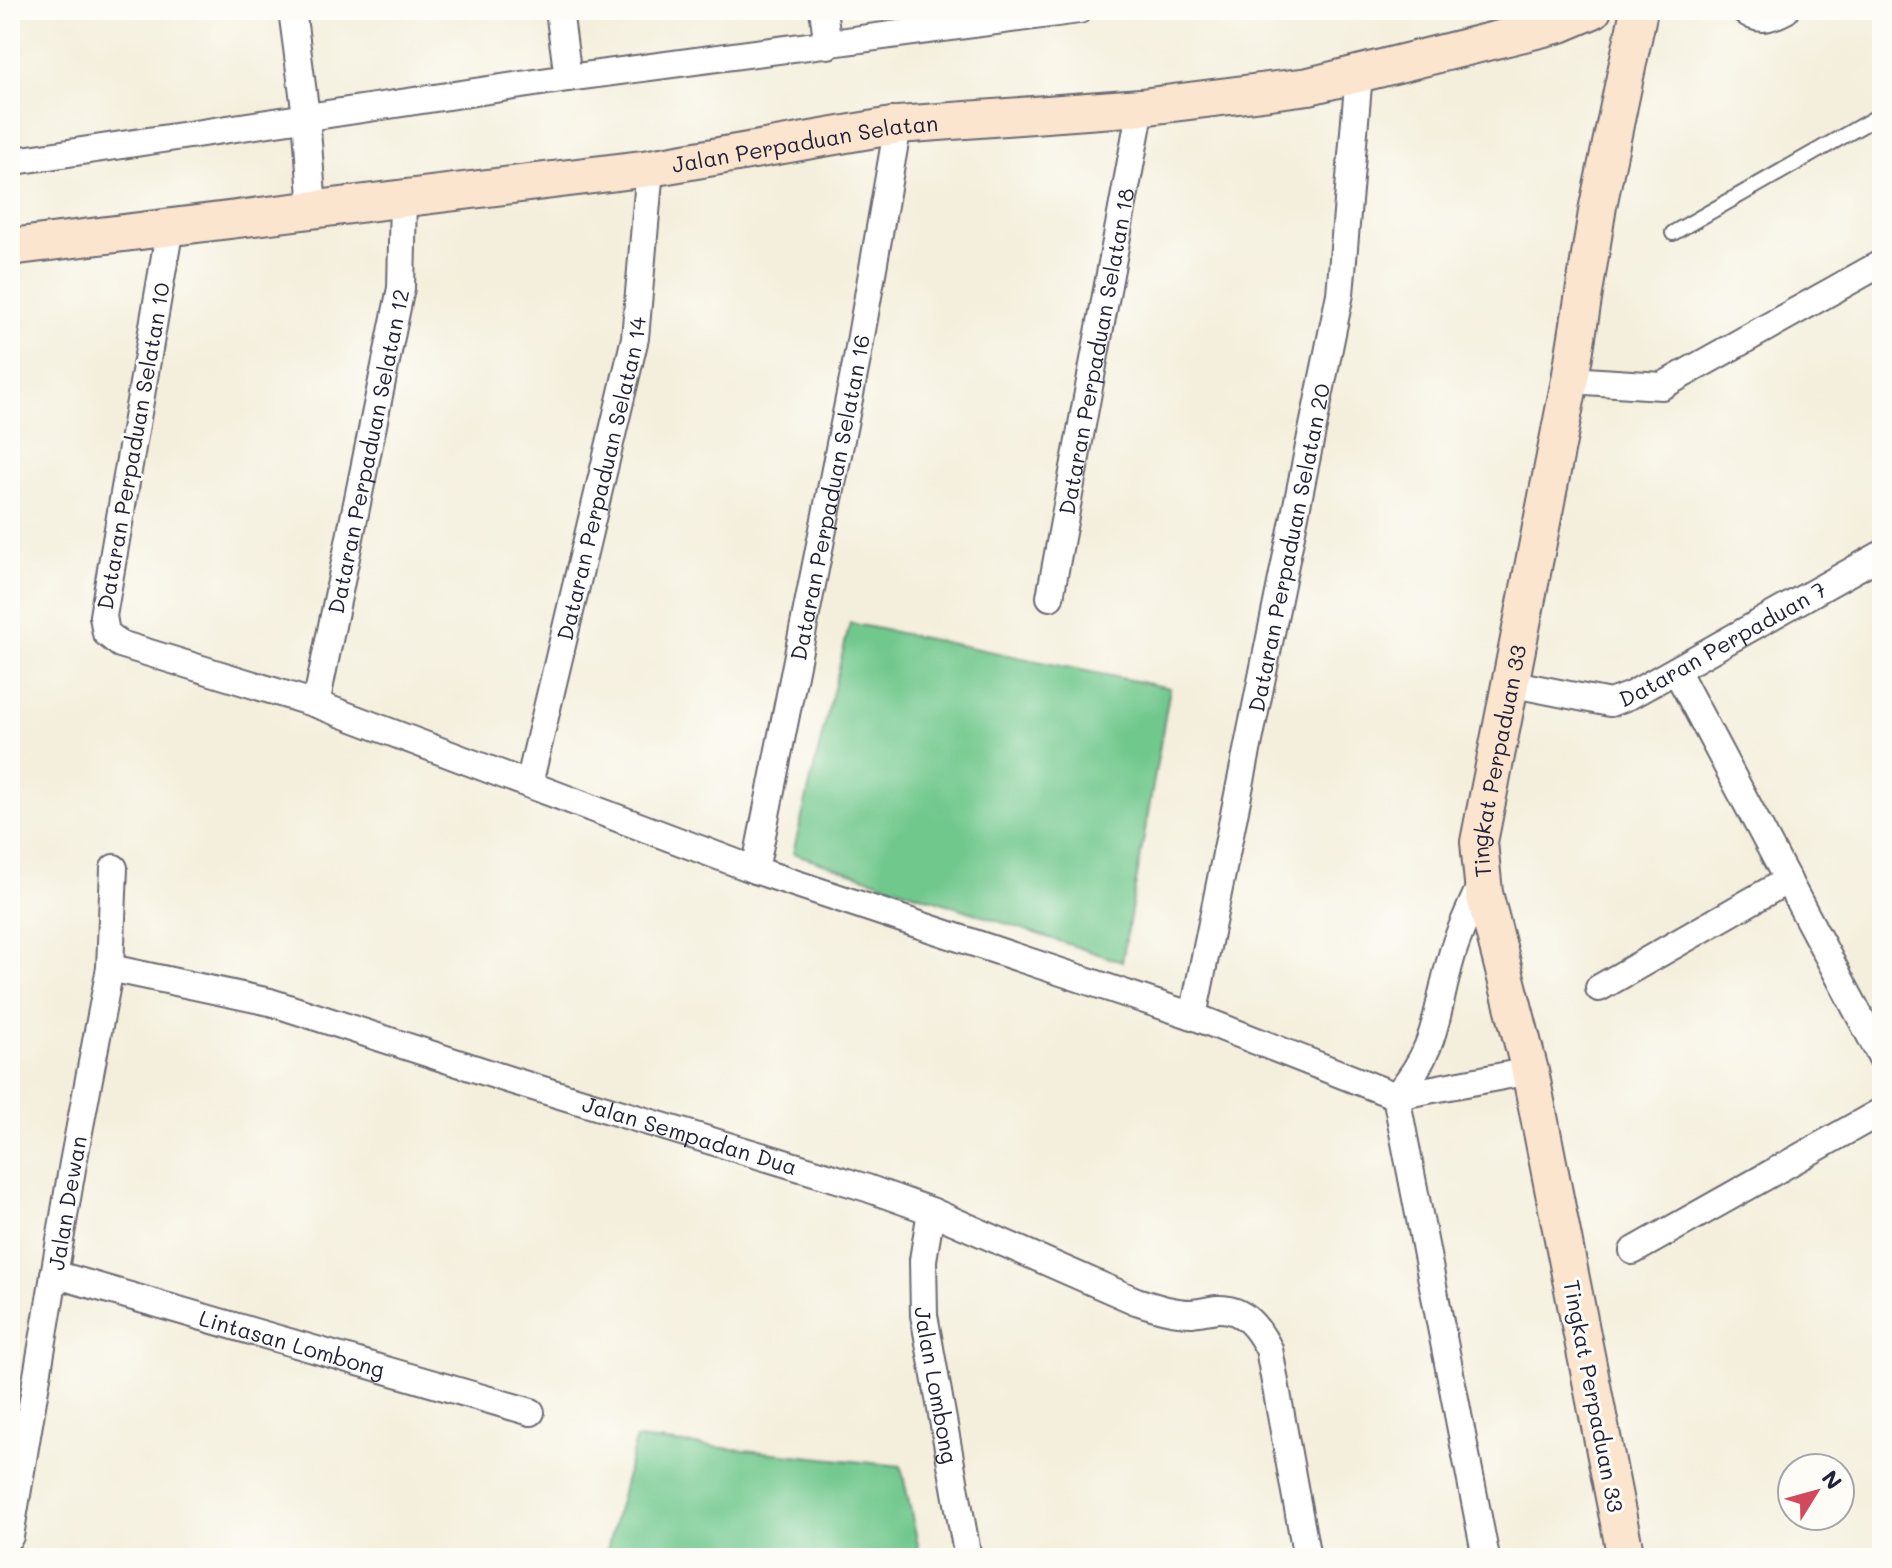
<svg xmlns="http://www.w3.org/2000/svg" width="1892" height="1568" font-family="Mali,sans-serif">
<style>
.green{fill:#71c88d;stroke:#4a7564;stroke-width:2}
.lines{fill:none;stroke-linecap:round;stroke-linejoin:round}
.lane-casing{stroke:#6c6a73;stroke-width:18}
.street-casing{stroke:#6c6a73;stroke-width:30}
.secondary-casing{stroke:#6c6a73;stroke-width:40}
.lane{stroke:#fff;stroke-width:14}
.street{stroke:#fff;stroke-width:26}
.secondary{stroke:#fbe5cf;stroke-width:36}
.labels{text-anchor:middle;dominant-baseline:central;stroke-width:6;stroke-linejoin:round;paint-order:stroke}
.street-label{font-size:22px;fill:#22223b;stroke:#fdfcf7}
</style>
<rect width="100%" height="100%" fill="#fdfcf7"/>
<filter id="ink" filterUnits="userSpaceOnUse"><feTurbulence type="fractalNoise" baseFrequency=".0125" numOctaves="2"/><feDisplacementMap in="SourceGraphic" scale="16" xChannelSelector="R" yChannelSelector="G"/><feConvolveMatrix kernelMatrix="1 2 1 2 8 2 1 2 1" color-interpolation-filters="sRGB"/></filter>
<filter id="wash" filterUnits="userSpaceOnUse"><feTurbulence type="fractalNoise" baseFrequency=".006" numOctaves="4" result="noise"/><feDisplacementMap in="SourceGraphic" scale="32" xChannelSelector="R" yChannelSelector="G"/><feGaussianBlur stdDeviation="1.8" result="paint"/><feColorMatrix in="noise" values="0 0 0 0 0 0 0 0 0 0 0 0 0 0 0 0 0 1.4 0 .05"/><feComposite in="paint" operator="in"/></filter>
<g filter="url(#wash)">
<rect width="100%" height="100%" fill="#f4efdc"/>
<path class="green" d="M850,623L1170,688L1122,962L793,853Z
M636,1439L901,1466L921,1558H605Z"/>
</g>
<g filter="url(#ink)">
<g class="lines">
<g class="lane-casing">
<path id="lane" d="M1673,233L1882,114"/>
</g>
<g class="street-casing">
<g id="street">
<path d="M292,10L306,116L313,210"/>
<path d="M559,10L568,78"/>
<path d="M823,10L828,45"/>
<path d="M1744,10C1758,23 1771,18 1786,10"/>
<path d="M10,159L22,160L568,78L1079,10"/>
<path d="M170,227L103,616L106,633L120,644L316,704L755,870L1193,1016L1396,1096C1440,1045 1434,1015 1452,955C1459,930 1472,906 1482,881"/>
<path d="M1570,380L1662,386L1882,263"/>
<path id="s1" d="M1050,597L1141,107"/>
<path d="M1676,670L1882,1058"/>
<path id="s2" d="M1509,683L1610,703L1631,695L1882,554"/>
<path id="s3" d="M316,704L401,288L403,198"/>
<path id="s4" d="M529,784L635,338L650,168"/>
<path id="s5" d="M755,870L857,359L898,125"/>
<path id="s6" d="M110,968L270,1002L510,1080L867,1188L931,1211L1136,1301C1155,1307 1173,1313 1192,1313C1201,1312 1209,1310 1218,1309C1244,1308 1258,1328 1269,1349L1307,1558"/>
<path d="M1599,988L1788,880"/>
<path id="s7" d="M1193,1016L1340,294L1359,74"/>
<path id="s8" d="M931,1211L923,1260L924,1315L968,1558"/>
<path d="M1633,1251L1882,1111"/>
<path id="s9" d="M54,1274L531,1412"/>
<path id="s10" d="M10,1536L73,1163L110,968L114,868"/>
<path d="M1486,1558L1396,1096L1530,1071"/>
</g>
</g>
<g class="secondary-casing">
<g id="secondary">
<path id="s11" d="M10,247L650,168L898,125L1141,107L1309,86L1560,24L1593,10"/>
<path id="s12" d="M1626,1558L1530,1071L1484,893L1479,842L1570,380L1598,206L1639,10"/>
</g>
</g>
<use href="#lane" class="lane"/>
<use href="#street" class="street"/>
<use href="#secondary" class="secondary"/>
</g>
</g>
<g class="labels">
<g class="street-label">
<text stroke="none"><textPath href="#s11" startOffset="802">Jalan Perpaduan Selatan</textPath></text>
<text stroke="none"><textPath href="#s1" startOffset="250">Dataran Perpaduan Selatan 18</textPath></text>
<text transform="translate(133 446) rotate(-80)">Dataran Perpaduan Selatan 10</text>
<text stroke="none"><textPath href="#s3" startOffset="258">Dataran Perpaduan Selatan 12</textPath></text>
<text stroke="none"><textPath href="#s4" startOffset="314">Dataran Perpaduan Selatan 14</textPath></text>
<text stroke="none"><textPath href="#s5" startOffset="380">Dataran Perpaduan Selatan 16</textPath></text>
<text stroke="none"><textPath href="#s7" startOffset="478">Dataran Perpaduan Selatan 20</textPath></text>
<text stroke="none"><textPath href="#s2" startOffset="230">Dataran Perpaduan 7</textPath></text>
<text stroke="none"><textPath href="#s12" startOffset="814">Tingkat Perpaduan 33</textPath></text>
<text stroke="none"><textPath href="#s6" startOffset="604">Jalan Sempadan Dua</textPath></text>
<text stroke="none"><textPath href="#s10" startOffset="338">Jalan Dewan</textPath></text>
<text stroke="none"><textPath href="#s9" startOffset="248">Lintasan Lombong</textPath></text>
<text stroke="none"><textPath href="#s8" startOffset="176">Jalan Lombong</textPath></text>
<text transform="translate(1594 1396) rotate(79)">Tingkat Perpaduan 33</text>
</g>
</g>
<rect width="1892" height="1568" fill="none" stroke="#fdfcf7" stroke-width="40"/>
<g transform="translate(1816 1492) rotate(53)"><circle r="38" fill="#fdfcf7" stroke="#a5a5ac" stroke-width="2"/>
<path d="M0-6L14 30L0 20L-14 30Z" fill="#d1495b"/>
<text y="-12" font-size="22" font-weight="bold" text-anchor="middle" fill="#22223b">N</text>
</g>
</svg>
